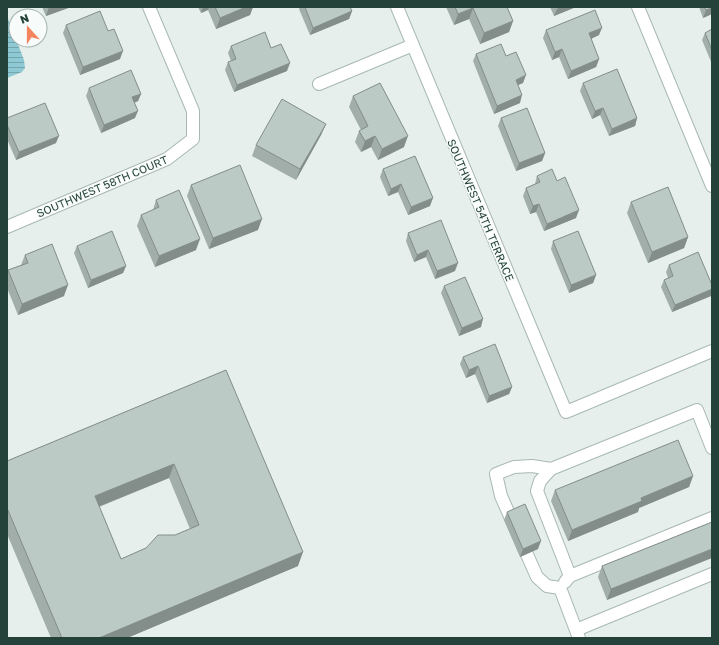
<svg xmlns="http://www.w3.org/2000/svg" width="719" height="645" font-family="'Golos Text',sans-serif">
<style>
.water{fill:url(#water-rules)}
.lines{fill:none;stroke-linecap:round;stroke-linejoin:round}
.minor-casing{stroke:#a8b8b2;stroke-width:14}
.minor{stroke:#fff;stroke-width:12}
.wall{fill:#a1aea9;fill-rule:evenodd}
.shaded-wall{fill:#838d89}
.building{fill:#bbcac4;stroke:#838d89;fill-rule:evenodd}
.labels{text-anchor:middle;dominant-baseline:central;stroke-width:3;stroke-linejoin:round;paint-order:stroke}
.street-label{font-size:11px;fill:#24423a;stroke:#f7fbf9}
</style>
<defs>
<pattern id="water-rules" width="6" height="5" patternUnits="userSpaceOnUse"><rect width="6" height="5" fill="#8ec9d4"/><path d="M0 2.5h6" fill="none" stroke="#74a5ad"/></pattern>
</defs>
<rect width="100%" height="100%" fill="#e6efeb"/>
<path class="water" d="M7,16L24,60L25,68L22,72L7,78Z"/>
<g class="lines">
<g class="minor-casing">
<path id="minor" d="M397,7L566,412L712,351
M638,7L712,186
M319,84L413,45
M7,227L167,159L193,139V111L149,7
M551,469L532,466L514,467L496,474L501,496L537,577L547,586L560,588
M570,576L537,491L540,481L551,469L697,410L712,448
M565,582L570,576L712,518
M560,588L579,638
M576,630L712,574"/>
</g>
<use href="#minor" class="minor"/>
</g>
<path class="wall" d="M42,7H71L46,16Z
M198,7H253L250,15L216,29L208,10L201,13Z
M300,7H350L352,11L349,19L310,35L299,9Z
M446,7H507L513,21L509,32L480,44L469,19L454,25Z
M550,7H576L554,16Z
M699,7H712V14L703,18Z
M66,25L108,31L120,59L80,75L63,33Z
M712,29V64L702,40L705,33Z
M546,30L599,35L591,39L599,59L596,67L568,79L559,57L552,60L543,38Z
M231,46L271,48L287,71L234,92L225,70L228,62L231,61L228,53Z
M476,54L506,56L523,83L518,85L520,103L494,114L473,61Z
M583,83L637,118L635,126L609,136L600,115L592,119L580,91Z
M89,88L141,94L138,101L134,103L135,118L101,133L86,96Z
M353,96L404,147L378,160L371,147L361,152L355,142L359,131L361,130L349,107Z
M7,118L56,143L16,160L7,139Z
M501,118L545,153L542,161L516,171L498,126Z
M326,124L321,135L296,180L252,156L256,145Z
M383,169L430,206L408,215L398,192L388,196L380,177Z
M537,176L557,181L576,218L544,231L536,212L530,214L523,196L526,188L535,184Z
M191,185L258,230L209,249L187,196Z
M156,200L196,250L155,267L137,226L141,215L153,210Z
M631,202L688,237L684,248L648,263L627,213Z
M408,233L455,271L435,279L426,257L414,262L406,241Z
M553,241L596,275L593,283L569,293L551,249Z
M77,246L126,266L123,273L88,288L74,253Z
M25,255L64,296L18,315L7,288V274L8,270L21,265Z
M669,265L711,296L672,312L661,287L664,280L668,278L666,272Z
M444,286L481,327L459,336L441,293Z
M463,357L512,387L509,394L487,403L475,374L466,378L460,364Z
M226,370L298,566L127,638H51L7,534V461ZM169,478L190,529L121,559L99,507Z
M693,476L689,487L639,508L638,512L568,541L551,501L555,490Z
M507,512L538,549L520,557L504,520Z
M712,522L607,600L598,577L602,566Z"/>
<path class="shaded-wall" d="M49,7H71L46,16Z
M203,7H209L208,10L201,13Z
M246,7H253L250,15L216,29L220,18Z
M561,7H576L554,16L557,9Z
M473,8L469,19L454,25L458,14Z
M712,8V14L703,18L706,10Z
M352,11L349,19L310,35L313,28Z
M513,21L509,32L480,44L484,33Z
M602,28L599,35L586,41L589,33Z
M562,49L559,57L552,60L555,52Z
M123,51L120,59L80,75L83,67Z
M599,59L596,67L568,79L571,71Z
M290,63L287,71L234,92L237,85Z
M526,75L523,83L513,87L516,80Z
M141,94L138,101L129,105L132,97Z
M522,95L520,103L494,114L497,106Z
M603,108L600,115L592,119L595,111Z
M138,111L135,118L101,133L104,125Z
M637,118L635,126L609,136L612,129Z
M326,124L321,135L296,180L300,169Z
M59,136L56,143L16,160L19,152Z
M375,136L371,147L361,152L365,141Z
M408,136L404,147L378,160L382,149Z
M545,153L542,161L516,171L519,163Z
M401,184L398,192L388,196L391,189Z
M433,198L430,206L408,215L411,207Z
M539,204L536,212L530,214L533,206Z
M579,210L576,218L544,231L547,224Z
M262,219L258,230L209,249L213,238Z
M688,237L684,248L648,263L652,252Z
M200,239L196,250L155,267L159,256Z
M428,250L426,257L414,262L417,255Z
M458,263L455,271L435,279L437,271Z
M126,266L123,273L88,288L91,280Z
M596,275L593,283L569,293L571,285Z
M68,285L64,296L18,315L22,304Z
M712,289V293L711,296L672,312L675,305Z
M483,319L481,327L459,336L462,328Z
M478,366L475,374L466,378L469,370Z
M512,387L509,394L487,403L489,396Z
M174,464L169,478L90,510L95,496Z
M693,476L689,487L639,508L638,512L568,541L572,530L641,498Z
M541,541L538,549L520,557L523,549Z
M712,549V558L607,600L611,589Z
M303,552L298,566L127,638H99Z"/>
<path class="building" d="M215,7H246L220,18Z
M305,7H350L352,11L313,28Z
M455,7H507L513,21L484,33L473,8L458,14Z
M704,7H712V8L706,10Z
M595,10L602,28L589,33L599,59L571,71L562,49L555,52L546,30Z
M100,11L108,31L114,29L123,51L83,67L66,25Z
M712,29V50L705,33Z
M265,32L271,48L281,44L290,63L237,85L228,62L236,59L231,46Z
M501,44L506,56L516,52L526,75L516,80L522,95L497,106L476,54Z
M617,69L637,118L612,129L603,108L595,111L583,83Z
M131,70L141,94L132,97L138,111L104,125L89,88Z
M380,83L408,136L382,149L375,136L365,141L359,131L368,126L353,96Z
M282,99L326,124L300,169L256,145Z
M45,103L59,136L19,152L7,125V118Z
M527,108L545,153L519,163L501,118Z
M415,156L433,198L411,207L401,184L391,189L383,169Z
M240,165L262,219L213,238L191,185Z
M552,169L557,181L565,177L579,210L547,224L539,204L533,206L526,188L540,182L537,176Z
M668,187L688,237L652,252L631,202Z
M179,190L200,239L159,256L141,215L159,207L156,200Z
M441,220L458,263L437,271L428,250L417,255L408,233Z
M112,231L126,266L91,280L77,246Z
M578,231L596,275L571,285L553,241Z
M52,244L68,285L22,304L8,270L28,263L25,255Z
M698,252L712,285V289L675,305L664,280L673,276L669,265Z
M465,277L483,319L462,328L444,286Z
M495,344L512,387L489,396L478,366L469,370L463,357Z
M226,370L303,552L99,638H62L7,508V461ZM174,464L199,525L175,535H158L146,548L121,559L95,496Z
M678,440L693,476L641,498L642,501L572,530L555,490Z
M525,504L541,541L523,549L507,512Z
M712,522V549L611,589L602,566Z"/>
<g class="labels">
<g class="street-label">
<text transform="translate(102 186) rotate(-23)">SOUTHWEST 58TH COURT</text>
<text transform="translate(481 210) rotate(67)">SOUTHWEST 54TH TERRACE</text>
</g>
</g>
<rect width="719" height="645" fill="none" stroke="#24423a" stroke-width="16"/>
<g transform="translate(28 28) rotate(339)"><circle r="19" fill="#f7fbf9" stroke="#a3b1ad"/>
<path d="M0-3L7 15L0 10L-7 15Z" fill="#f4845f"/>
<text y="-6" font-size="11" font-weight="bold" text-anchor="middle" fill="#24423a">N</text>
</g>
</svg>
